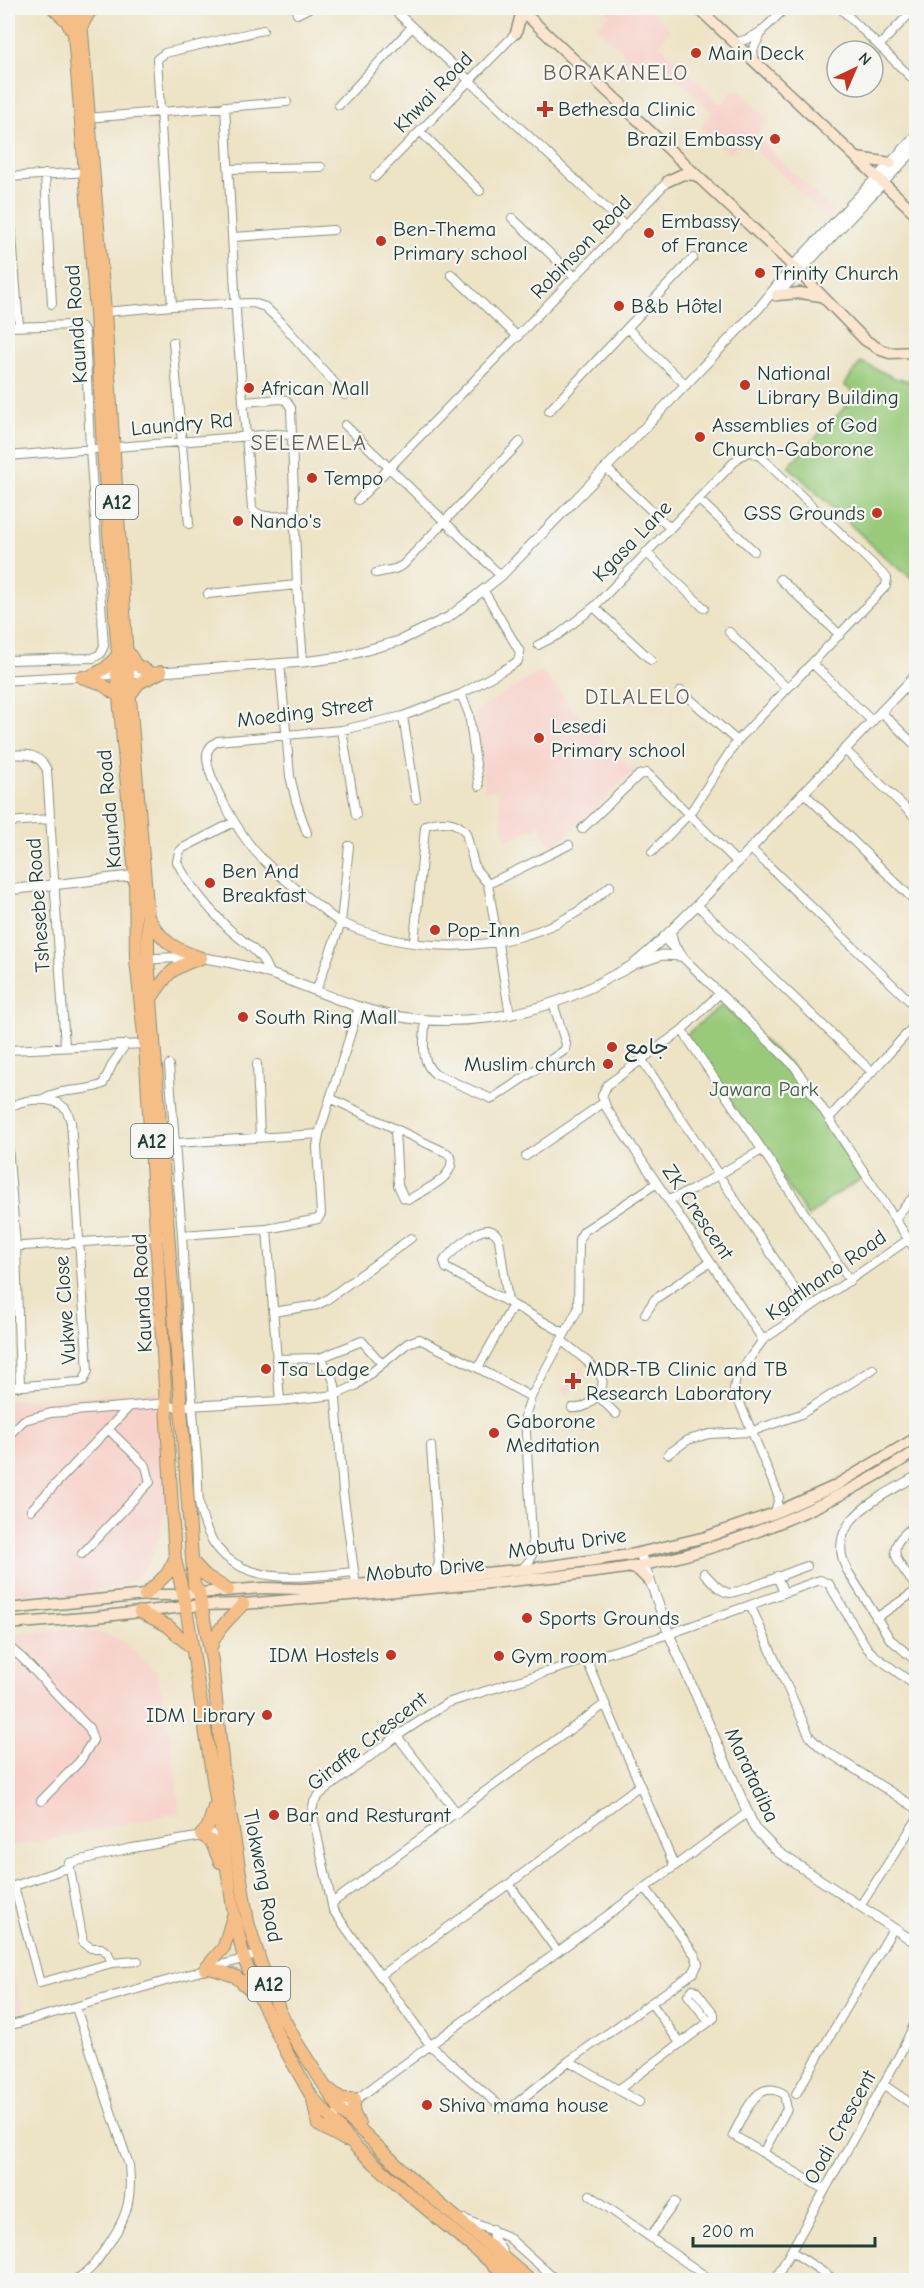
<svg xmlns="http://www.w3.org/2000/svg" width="924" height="2288" font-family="'Comic Neue','Playpen Sans Arabic',sans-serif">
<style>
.built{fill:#f7d0c9}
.park{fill:#99ca7a;stroke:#5c8457;stroke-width:1.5}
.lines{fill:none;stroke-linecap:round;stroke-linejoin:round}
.minor-casing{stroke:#86907c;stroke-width:10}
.tertiary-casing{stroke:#86907c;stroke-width:11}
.secondary-casing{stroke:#86907c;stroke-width:13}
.primary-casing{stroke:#86907c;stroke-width:14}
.minor{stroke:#fff;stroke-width:8}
.tertiary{stroke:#fff;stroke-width:9}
.secondary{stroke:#fbe5cf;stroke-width:10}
.primary{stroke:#f6be87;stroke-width:12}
.poi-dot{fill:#c8321e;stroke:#f6f6f2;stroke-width:2}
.labels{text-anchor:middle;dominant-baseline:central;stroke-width:4.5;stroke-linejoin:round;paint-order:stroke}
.shield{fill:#f6f6f2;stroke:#60746d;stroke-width:1.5}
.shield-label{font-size:20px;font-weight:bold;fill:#1f3d34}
.poi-label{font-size:21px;fill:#1f3d34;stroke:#f6f6f2;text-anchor:start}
.street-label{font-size:21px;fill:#1f3d34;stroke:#f6f6f2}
.park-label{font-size:21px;fill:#3e6046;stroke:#f6f6f2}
.neighbourhood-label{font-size:22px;letter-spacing:1.5px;fill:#655e56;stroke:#f6f6f2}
</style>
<rect width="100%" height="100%" fill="#f6f6f2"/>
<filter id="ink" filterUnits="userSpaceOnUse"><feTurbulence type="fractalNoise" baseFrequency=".0167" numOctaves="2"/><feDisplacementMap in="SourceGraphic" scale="12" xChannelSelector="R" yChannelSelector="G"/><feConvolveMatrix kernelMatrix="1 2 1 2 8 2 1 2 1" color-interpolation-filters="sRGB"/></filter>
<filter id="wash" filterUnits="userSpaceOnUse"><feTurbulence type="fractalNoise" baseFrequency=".008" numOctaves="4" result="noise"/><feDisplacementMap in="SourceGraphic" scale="24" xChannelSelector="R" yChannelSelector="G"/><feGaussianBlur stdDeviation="1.35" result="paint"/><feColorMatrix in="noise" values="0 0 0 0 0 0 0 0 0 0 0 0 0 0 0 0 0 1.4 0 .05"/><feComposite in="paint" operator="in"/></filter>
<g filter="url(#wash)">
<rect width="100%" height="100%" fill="#ede3c5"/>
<path class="built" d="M604,8H648L671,30L659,44L721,103L736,88L769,119L755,135L834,211L827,219L744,139L729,154L700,126L712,112L650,53L637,66L597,27L610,14Z
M542,671L565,698L569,705L630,767L635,763L636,765L634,771L552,848L540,825L506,842L497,789L485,791L474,712Z
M578,1365L586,1370L568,1396L561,1391Z
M158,1392L167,1501L157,1545L149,1562L139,1576L125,1584L54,1601L8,1602V1400Z
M70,1630L103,1633L125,1642L154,1671L165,1698L180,1813L8,1847V1635Z
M8,1962L24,2011L8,2015Z"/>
<path class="park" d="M861,362L897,379L911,381L916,394V579L909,576L888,560L788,466L857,395L844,385Z
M722,1005L791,1065L861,1179L832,1197L808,1217L686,1035Z"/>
</g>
<g filter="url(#ink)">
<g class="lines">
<g class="minor-casing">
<path id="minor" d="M392,8L625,226
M840,8L916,82
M297,14L309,8
M735,42C757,40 770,23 785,8
M879,46L915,8
M754,60L753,49L761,34
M339,105L412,27
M225,106L237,328L252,508C260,521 282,515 295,515
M85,118L287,102
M420,131L480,191
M229,169L321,167
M45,174L52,304
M8,177L87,172
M375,177L516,33
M8,186L19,326
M512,218L575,277
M233,237L333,230
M451,274L518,337
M172,306L157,59L165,53L263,30
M105,312L172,306L253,303L265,307L281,322L345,395
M8,327L75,325L82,327L85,333L90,449L104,646L100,654L93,658L8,660
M627,328L686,385
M173,342L189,524
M243,402L281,399L286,400L291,408L297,585L303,662
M549,411L693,258
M345,425L501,576
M8,456L276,434L291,435
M606,468L670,528
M698,499L754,551
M358,500L668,181
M646,552L704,608
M376,573L395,569L403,565L520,442
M780,579L840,635
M484,591L520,652L518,661L512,665L461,694L403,716L342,730L218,741C212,744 208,748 207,754C205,777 240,834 255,851C274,873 298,890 320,907C327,912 334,920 342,923C415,955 505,954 574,914C587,906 599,896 610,886
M208,594L297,585
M594,607L651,660
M729,632L787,688
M538,645L558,635L594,607L739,457L750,451L761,457L887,578L886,586L737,741L690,813L652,852
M280,663L290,776L296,801L307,833
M812,663L872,721
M681,691L737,741
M461,694L469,714L479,786
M881,712L916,746
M403,716L416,799
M342,730L356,815
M844,749L916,818
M8,755C25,754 38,752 47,770L65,1047
M804,793L916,902
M8,822L50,819
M234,822L183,848L179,852L177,862C190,887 209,909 229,929C245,944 263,952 269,974
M582,829L639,775L647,773L737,862
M750,848L916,1007
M488,884L569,845
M697,905L872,1072
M663,938L795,1067L916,1251
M414,942L425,828L426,825C440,820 457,820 466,833L475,868L488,884L510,1015
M316,991L341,923L349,846
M720,993L682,1030L607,1085L602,1096L607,1109L763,1340
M425,1020C425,1040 419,1061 435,1074L492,1099L565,1050L566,1044L553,1003
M682,1030L850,1281
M8,1050L145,1044
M642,1060L808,1309
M257,1064L260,1137
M169,1065L182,1235L267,1229L318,1219L321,1214L317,1147L319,1134L359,1007
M330,1098L447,1153L451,1157C456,1178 425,1189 410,1199L404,1198L398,1185L395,1129
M41,1100C64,1086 82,1094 103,1084L113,1063L126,1044
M8,1109C20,1099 52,1095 65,1108C68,1112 69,1117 71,1122L88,1371L84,1380L80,1382L8,1387
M830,1117L916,1024
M176,1143L319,1134
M8,1145L16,1246L20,1387
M526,1156L603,1103
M668,1200L690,1191L762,1150
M895,1218L916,1194
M267,1229L280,1401
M182,1235C186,1310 190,1384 197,1459C199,1480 196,1503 204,1522C208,1535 216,1548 226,1557C260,1586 313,1576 354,1572
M8,1247L159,1237
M508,1301L499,1239C488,1214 457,1248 446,1258L444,1261L446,1268L564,1333
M273,1312L317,1305L325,1301L411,1238
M645,1314L655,1299L710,1262
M561,1340C570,1348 599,1368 602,1379C604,1385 600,1392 596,1396C589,1405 583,1409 572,1408
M320,1358L330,1371L335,1385L343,1492L356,1585
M276,1359L320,1358L362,1341L382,1364
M478,1368L513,1305
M597,1395L616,1414
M168,1407L280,1401L335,1395L355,1386L408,1343L419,1339L478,1368L531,1397
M8,1436L24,1420L51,1413L168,1403
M431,1446L439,1564L432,1578
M668,1454L688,1440L709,1434L750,1432L801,1414L873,1369
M916,1476C882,1497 822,1520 847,1570L890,1639L916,1661
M31,1510L129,1407
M775,1513L779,1497L734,1389L736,1377L763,1340L909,1239
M916,1525C881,1548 897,1560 916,1587
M82,1554L150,1482L146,1466L108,1429
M521,1570L530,1560L533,1552L525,1416L531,1397L578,1309L579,1239L584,1231L657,1183
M704,1573C710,1579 720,1593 730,1593C736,1594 795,1570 807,1566
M777,1576L784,1593
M750,1605L810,1737L820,1747L916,1808
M876,1618L916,1591
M8,1646L22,1658L89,1728L93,1740L80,1761L41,1801
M587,1661L674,1865
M397,1736L457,1813
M70,1867L14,1886L40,1983L112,1963
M509,1884L557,1951
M645,1887L695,1955L698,1964L693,1973L569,2061L512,2107L502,2108L430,2045L333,1910L312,1811L314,1802L320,1794L397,1736L447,1703L669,1634L820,1580L829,1584L867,1648L874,1655L916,1686
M332,1903L605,1704
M860,1906L916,1821
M138,1961L112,1963L108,1953L101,1948H91L83,1942L69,1863L127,1849L226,1832
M381,1975L509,1884L640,1785
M693,1989L696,1991L714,2014V2018L709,2022L688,1995Z
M651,2003L680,2043
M76,2008L129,2165C133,2203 125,2222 103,2252C96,2262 91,2270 81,2276
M8,2026L257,1955
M569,2061L639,2102
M884,2085L916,2107
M618,2090L709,2022
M796,2094L893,1929
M331,2118L747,1813
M763,2153L787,2109L784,2094C756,2077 745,2114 733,2135L825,2190
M590,2195L711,2280
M464,2219L508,2237L556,2280
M492,2229L493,2237L503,2252
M650,2237L675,2202
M791,2251L835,2280
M75,2280L81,2276L87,2280
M775,2280L899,2056L916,2021
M912,2280L916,2273"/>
</g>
<g class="tertiary-casing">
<path id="tertiary" d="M776,296L916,148
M8,680L161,672L303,662L342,657L399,641L449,617L501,576L606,468L759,308L793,266L916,136
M8,890L139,875
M670,931L674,946L682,956
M142,960C163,958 188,956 210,959C261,966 308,989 356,1006C440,1034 535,1020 610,977C618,973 627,969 634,964C657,946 677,924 697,905L916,675
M638,963L662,955L682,956
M640,1553L669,1634L755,1829L778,1852L916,1943"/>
</g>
<g class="secondary-casing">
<path id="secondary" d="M519,8L793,266L865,340L881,350L890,353L916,352
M698,8L916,214
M516,33L522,11
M857,158L891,163
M668,181L683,174L695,175
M777,295L800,293L821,296
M629,1567L638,1570L648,1580
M8,1609L145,1595H172L264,1588L302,1589L356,1585L529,1569L630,1555L706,1537L775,1513L833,1487L916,1438
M8,1624L96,1617L201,1605L243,1604C321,1597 400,1591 478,1584C529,1579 581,1575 632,1567C725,1551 838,1503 916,1451"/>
</g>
<g class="primary-casing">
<path id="primary" d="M53,8L67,21L70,28
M69,8L74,34L96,312L103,449L118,655L117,675L135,875L136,960L145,1044L175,1559L186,1607L234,1914L244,1959L259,1996L286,2051L312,2097L356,2147L411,2196L512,2280
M80,8L105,312L128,674L148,918V959L194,1585L199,1592L212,1661L223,1769L248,1922L261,1964L281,2014L297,2043L341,2111L420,2187L530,2280
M82,25L90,11L96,8
M128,652L136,665L149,672
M91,676L106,668L118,655
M81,677L100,683L119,696
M130,695L139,683L161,672
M149,919C164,943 174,949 201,958
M152,997C169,972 171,968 201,958
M192,1561L205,1575L228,1590
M145,1595L167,1574L175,1559
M140,1612L168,1626L191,1647
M210,1651C215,1629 229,1620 243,1604
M214,1807L208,1827L201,1835L211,1841L220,1862
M210,1968L235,1976L255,1994
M205,1969L224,1947L233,1916
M330,2090L342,2099H355L353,2112L359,2124
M313,2099L318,2125L345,2140"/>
</g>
<use href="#minor" class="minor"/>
<use href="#tertiary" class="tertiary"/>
<use href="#secondary" class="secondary"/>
<use href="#primary" class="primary"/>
</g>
</g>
<g class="poi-dot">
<circle cx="696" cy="53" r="6"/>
<path d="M542 100h6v6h6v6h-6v6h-6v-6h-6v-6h6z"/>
<circle cx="775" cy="139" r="6"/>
<circle cx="649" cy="233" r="6"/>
<circle cx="381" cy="241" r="6"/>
<circle cx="760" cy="273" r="6"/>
<circle cx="619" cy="306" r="6"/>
<circle cx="745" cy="385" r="6"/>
<circle cx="249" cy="388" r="6"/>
<circle cx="700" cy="437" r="6"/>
<circle cx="312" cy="478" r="6"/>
<circle cx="877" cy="513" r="6"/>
<circle cx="238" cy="521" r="6"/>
<circle cx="539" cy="738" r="6"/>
<circle cx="210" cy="883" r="6"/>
<circle cx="435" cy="930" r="6"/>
<circle cx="243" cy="1017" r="6"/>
<circle cx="612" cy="1047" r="6"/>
<circle cx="608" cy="1064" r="6"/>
<circle cx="266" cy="1369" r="6"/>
<path d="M570 1372h6v6h6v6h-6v6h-6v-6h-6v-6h6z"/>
<circle cx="494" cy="1433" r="6"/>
<circle cx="527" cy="1618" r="6"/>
<circle cx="391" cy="1655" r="6"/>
<circle cx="499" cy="1656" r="6"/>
<circle cx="267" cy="1715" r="6"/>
<circle cx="274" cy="1815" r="6"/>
<circle cx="427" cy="2105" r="6"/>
</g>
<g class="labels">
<g class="shield">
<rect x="96" y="485" width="42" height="34" rx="4.5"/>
<rect x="131" y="1124" width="42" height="34" rx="4.5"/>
<rect x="248" y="1967" width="42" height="34" rx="4.5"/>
</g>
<g class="shield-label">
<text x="117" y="502">A12</text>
<text x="152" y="1141">A12</text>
<text x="269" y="1984">A12</text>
</g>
<g class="poi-label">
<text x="708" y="53">Main Deck</text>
<text x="558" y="109">Bethesda Clinic</text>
<text x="763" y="139" text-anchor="end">Brazil Embassy</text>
<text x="661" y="221">Embassy<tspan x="661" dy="24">of France</tspan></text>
<text x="393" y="229">Ben-Thema<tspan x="393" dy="24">Primary school</tspan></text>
<text x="772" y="273">Trinity Church</text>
<text x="631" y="306">B&amp;b Hôtel</text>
<text x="757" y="373">National<tspan x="757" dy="24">Library Building</tspan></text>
<text x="261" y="388">African Mall</text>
<text x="712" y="425">Assemblies of God<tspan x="712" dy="24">Church-Gaborone</tspan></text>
<text x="324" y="478">Tempo</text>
<text x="865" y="513" text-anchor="end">GSS Grounds</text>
<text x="250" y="521">Nando's</text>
<text x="551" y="726">Lesedi<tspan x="551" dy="24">Primary school</tspan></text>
<text x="222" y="871">Ben And<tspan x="222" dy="24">Breakfast</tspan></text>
<text x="447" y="930">Pop-Inn</text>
<text x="255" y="1017">South Ring Mall</text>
<text x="624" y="1047">جامع</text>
<text x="596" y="1064" text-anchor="end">Muslim church</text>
<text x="278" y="1369">Tsa Lodge</text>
<text x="586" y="1369">MDR-TB Clinic and TB<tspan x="586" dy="24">Research Laboratory</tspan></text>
<text x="506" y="1421">Gaborone<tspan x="506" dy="24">Meditation</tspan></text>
<text x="539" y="1618">Sports Grounds</text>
<text x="379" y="1655" text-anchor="end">IDM Hostels</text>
<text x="511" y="1656">Gym room</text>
<text x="255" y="1715" text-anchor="end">IDM Library</text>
<text x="286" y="1815">Bar and Resturant</text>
<text x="439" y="2105">Shiva mama house</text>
</g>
<g class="street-label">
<text transform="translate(433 92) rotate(-46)">Khwai Road</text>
<text transform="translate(581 247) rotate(-46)">Robinson Road</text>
<text transform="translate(76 324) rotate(-94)">Kaunda Road</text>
<text transform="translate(182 424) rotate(-5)">Laundry Rd</text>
<text transform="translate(632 541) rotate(-46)">Kgasa Lane</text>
<text transform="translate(305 712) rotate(-7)">Moeding Street</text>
<text transform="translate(109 809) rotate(-95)">Kaunda Road</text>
<text transform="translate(38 905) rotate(-94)">Tshesebe Road</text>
<text transform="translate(698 1212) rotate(56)">ZK Crescent</text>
<text transform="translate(826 1275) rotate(-35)">Kgatlhano Road</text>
<text transform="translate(142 1293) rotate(-93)">Kaunda Road</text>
<text transform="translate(65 1310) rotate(-94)">Vukwe Close</text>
<text transform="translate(567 1543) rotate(-8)">Mobutu Drive</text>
<text transform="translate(425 1569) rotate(-5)">Mobuto Drive</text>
<text transform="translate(367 1741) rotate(-38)">Giraffe Crescent</text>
<text transform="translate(752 1775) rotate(65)">Maratadiba</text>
<text transform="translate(263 1876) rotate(79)">Tlokweng Road</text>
<text transform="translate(840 2127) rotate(-61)">Oodi Crescent</text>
</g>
<g class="park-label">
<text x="764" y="1089">Jawara Park</text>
</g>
<g class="neighbourhood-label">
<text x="616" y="73">BORAKANELO</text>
<text x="309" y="443">SELEMELA</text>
<text x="638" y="697">DILALELO</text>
</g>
</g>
<rect width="924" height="2288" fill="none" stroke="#f6f6f2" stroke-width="30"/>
<g transform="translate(855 69) rotate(44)"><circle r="28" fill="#f6f6f2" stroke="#a0aca6" stroke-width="1.5"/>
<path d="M0-4.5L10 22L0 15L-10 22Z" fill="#c8321e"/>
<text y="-9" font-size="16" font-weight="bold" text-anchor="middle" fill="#1f3d34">N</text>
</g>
<path d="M693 2237v9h182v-9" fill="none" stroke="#1f3d34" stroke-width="3"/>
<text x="702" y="2237" font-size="18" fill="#1f3d34" stroke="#f6f6f2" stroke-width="4.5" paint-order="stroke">200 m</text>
</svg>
